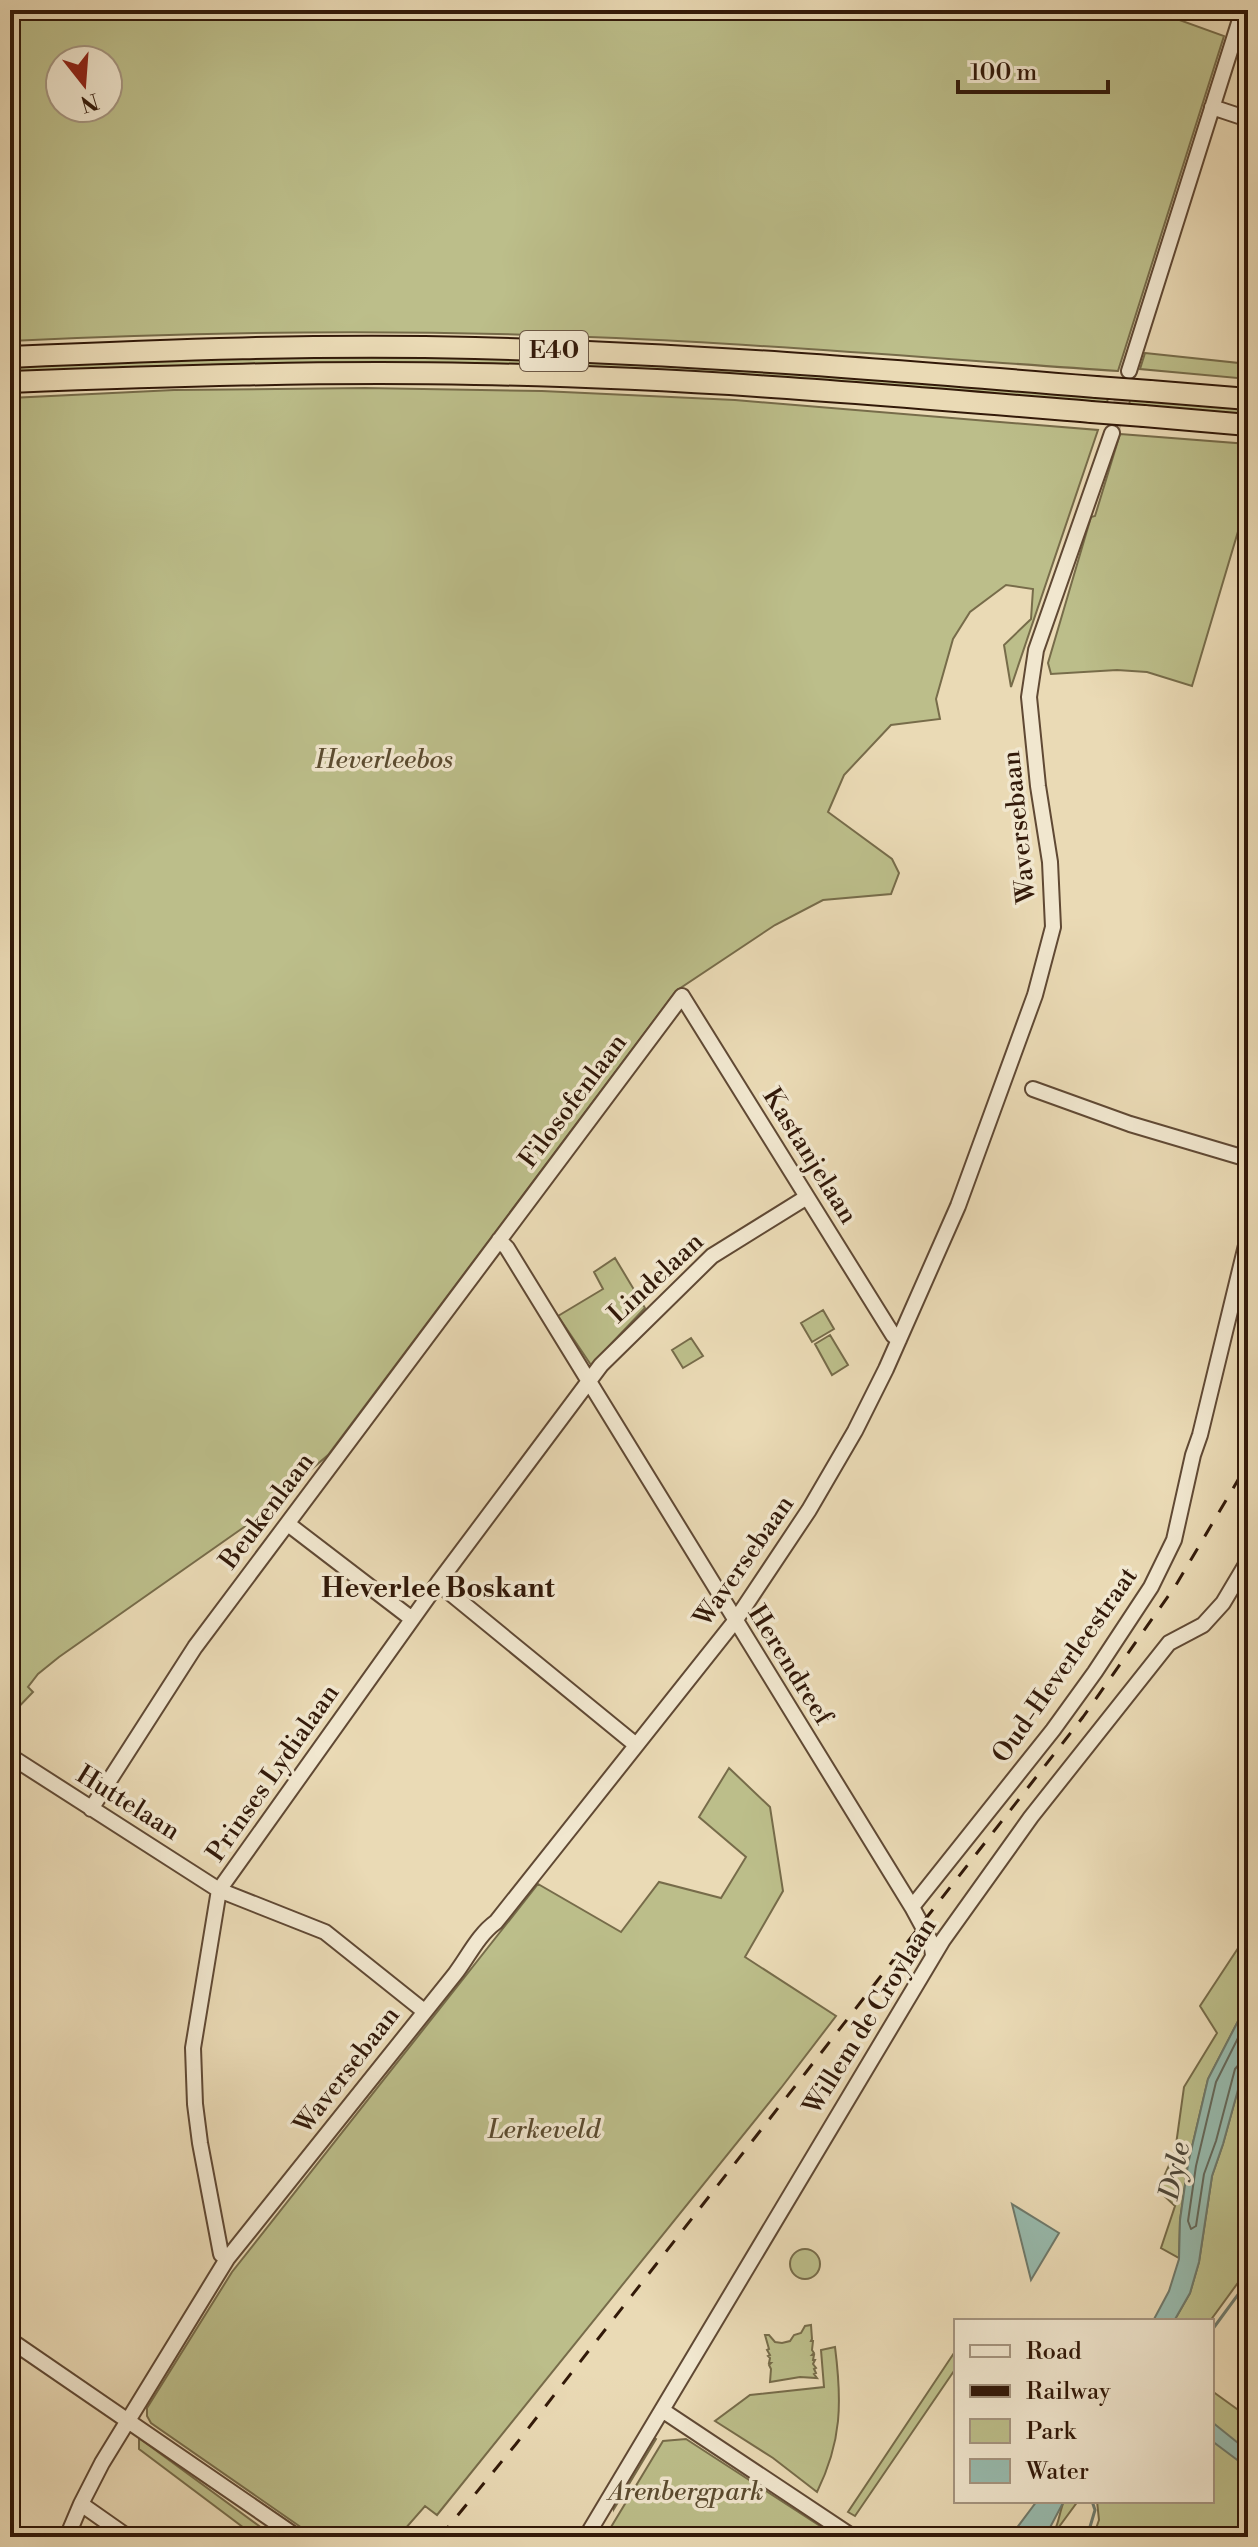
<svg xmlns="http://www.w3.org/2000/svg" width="1258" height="2547" font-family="'Libre Bodoni',serif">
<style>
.green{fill:#bcbe8a;stroke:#776c4a;stroke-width:2;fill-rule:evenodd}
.water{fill:#98bbae;stroke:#6f7a6c;stroke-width:2}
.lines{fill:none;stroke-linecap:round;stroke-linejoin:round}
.shore{stroke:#656a5c;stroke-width:2}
.stream{stroke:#6f7a6c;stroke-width:3}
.minor-tunnel{stroke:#c5b393;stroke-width:14;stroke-dasharray:14 7;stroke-linecap:butt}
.minor-casing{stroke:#604934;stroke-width:18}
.highway-casing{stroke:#321909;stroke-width:24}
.minor{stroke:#f1e7cf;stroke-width:14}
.highway{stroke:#eadab5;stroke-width:20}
.rail{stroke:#321909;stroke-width:3;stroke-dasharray:14 14;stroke-linecap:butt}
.highway-bridge-casing{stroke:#321909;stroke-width:24;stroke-linecap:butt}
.highway-bridge{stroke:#eadab5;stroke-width:20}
.labels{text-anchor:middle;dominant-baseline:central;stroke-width:7;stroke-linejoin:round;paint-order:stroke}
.shield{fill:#f1e7cf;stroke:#6b5744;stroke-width:2}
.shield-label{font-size:24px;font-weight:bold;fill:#321909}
.park-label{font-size:26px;font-style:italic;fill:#5b4b30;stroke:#f1e7cf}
.street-label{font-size:26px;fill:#321909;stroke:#f1e7cf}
.neighbourhood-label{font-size:28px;font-weight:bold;fill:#321909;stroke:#f1e7cf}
.water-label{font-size:28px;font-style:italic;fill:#514a3b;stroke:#f1e7cf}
</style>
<rect width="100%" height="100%" fill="#eadab5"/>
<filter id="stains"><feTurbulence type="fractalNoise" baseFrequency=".0025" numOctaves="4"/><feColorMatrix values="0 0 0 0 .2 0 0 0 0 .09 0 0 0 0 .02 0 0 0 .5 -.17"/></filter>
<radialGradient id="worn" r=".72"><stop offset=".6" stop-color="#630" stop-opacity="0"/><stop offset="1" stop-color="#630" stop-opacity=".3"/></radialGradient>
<path class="green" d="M10,10H1168L1171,17L1224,36L1118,371C951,360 783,345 616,338C414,329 212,331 10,341ZM60,60H108V108H60Z
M1145,353L1248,364V379L1140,369Z
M225,357L474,358L712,367L1108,396L1107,404L474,365H226L10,373V365Z
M365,388L542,391L735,400L1098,430L1011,687L1004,645L1031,619L1033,589L1006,585L970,612L953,639L936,699L940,719L891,725L844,775L828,812L892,859L899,873L891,894L823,900L775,925L676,991L328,1455L247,1525L59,1657L38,1674L28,1687L33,1692L10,1716V398L174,390Z
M1130,399L1248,409V415L1129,406Z
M1120,434L1248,444V498L1192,686L1147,672L1117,670L1051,674L1048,663L1091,517L1095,516Z
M615,1258L645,1308L591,1365L558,1316L603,1289L594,1272Z
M823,1310L834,1329L812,1342L801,1323Z
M830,1335L848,1365L832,1375L815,1344Z
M691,1338L703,1356L683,1368L672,1350Z
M729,1768L770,1807L783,1891L745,1957L836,2016L781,2088L437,2515L425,2506L398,2537H315L151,2423L147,2416V2408L232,2272L538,1884L621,1932L659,1882L721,1898L746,1857L699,1817Z
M1248,1933V2002L1208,2079L1188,2164L1180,2220L1179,2258L1161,2248L1175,2206L1158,2190L1175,2152L1184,2087L1217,2033L1200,2006Z
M1248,2063V2269L1210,2321H1174L1190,2293L1199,2262L1212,2176L1223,2144L1243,2071Z
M790 2264a15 15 0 1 1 30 0a15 15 0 1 1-30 0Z
M811,2325L812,2339L811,2341H813L812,2350L814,2353L812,2355H814L813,2360H815L813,2364L816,2368L814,2369L816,2373L814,2374L817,2378L800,2377L770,2382L771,2369L769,2365L771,2363H769L770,2358L768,2356L770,2355L767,2350L769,2349L765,2335H769L775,2342L782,2343L790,2341L794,2335L801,2333L805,2326Z
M835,2347C842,2402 842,2441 817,2492L773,2458L715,2421L750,2395L824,2387L821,2350Z
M956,2350V2368L855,2516L848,2512Z
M1212,2391L1248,2417V2537H1093L1099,2520L1097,2501H1212Z
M653,2437L656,2439L614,2509V2503Z
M139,2438L274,2537H256L139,2449Z
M686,2439L837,2537H605L663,2441Z
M1064,2501H1078L1056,2531L1064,2537H1051C1059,2527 1059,2512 1064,2501Z"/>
<path class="water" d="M1248,2002V2063L1243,2072L1223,2144L1212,2176L1199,2262L1190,2293L1174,2321H1153L1169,2291L1179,2259L1180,2220L1188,2164L1208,2079Z
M1012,2204L1059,2233L1031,2280Z
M1212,2422L1248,2451V2468L1212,2441Z
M1037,2501H1064L1045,2537H1010Z"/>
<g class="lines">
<path class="shore" d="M1248,2018L1216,2082L1196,2166L1188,2221L1191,2229L1196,2226L1204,2174L1216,2141L1235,2069L1241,2062L1248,2060"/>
<path class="stream" d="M1212,2330L1248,2281
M1087,2537L1095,2510L1092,2501"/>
<path class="minor-tunnel" d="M1112,433L1129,371"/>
<g class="minor-casing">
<path id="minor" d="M1212,107L1248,119
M1129,371L1243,10
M1033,1089L1130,1124L1248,1159
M499,1240L507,1248L912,1907L931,1942L933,1955
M288,1524L412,1619
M438,1583L636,1745
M10,1756L219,1890L325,1932L424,2011
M91,1809L195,1647L682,996L893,1335L899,1340
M912,1907L1053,1730L1095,1672L1151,1587L1174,1540L1193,1455L1200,1435L1248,1237
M227,2259L221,2254L200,2143L195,2104L193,2048L219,1890L438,1583L601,1365L712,1256L807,1197
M10,2340L297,2537
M662,2410L853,2537
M81,2504L128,2537
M10,2530L20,2537
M67,2537L81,2504L102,2463L227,2259L455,1974C468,1957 478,1935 496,1922L735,1621L809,1510L855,1431L886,1369L958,1206L1035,995L1053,927L1050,862L1038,786L1029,697L1036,650L1112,433
M586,2537L943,1940L1031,1817L1169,1643L1203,1625L1223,1603L1248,1561"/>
</g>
<g class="highway-casing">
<path id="highway" d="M10,357C165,350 320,344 475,348C683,353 890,370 1096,387
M10,382C165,376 320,371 475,374C681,377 886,395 1091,412
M1150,391L1248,399
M1144,416L1248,425"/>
</g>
<use href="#minor" class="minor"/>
<use href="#highway" class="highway"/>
<path class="rail" d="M440,2537L516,2444L1083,1717L1176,1585L1248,1463"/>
<g class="highway-bridge-casing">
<path id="highway-bridge" d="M1096,387L1150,391
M1091,412L1144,416"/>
</g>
<use href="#highway-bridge" class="highway-bridge"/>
</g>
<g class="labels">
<rect class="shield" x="520" y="331" width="68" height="40" rx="6"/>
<g class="shield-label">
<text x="554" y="351">E40</text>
</g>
<g class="park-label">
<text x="384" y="760">Heverleebos</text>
<text x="544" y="2130">Lerkeveld</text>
<text x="686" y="2492">Arenbergpark</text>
</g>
<g class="street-label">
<text transform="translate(1019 827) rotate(-96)">Waversebaan</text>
<text transform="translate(573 1101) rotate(-53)">Filosofenlaan</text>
<text transform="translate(810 1156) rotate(58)">Kastanjelaan</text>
<text transform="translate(656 1278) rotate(-43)">Lindelaan</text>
<text transform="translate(267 1511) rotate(-53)">Beukenlaan</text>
<text transform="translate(744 1561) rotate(-55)">Waversebaan</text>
<text transform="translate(790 1665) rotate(58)">Herendreef</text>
<text transform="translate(1065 1665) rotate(-55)">Oud-Heverleestraat</text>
<text transform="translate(273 1773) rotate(-55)">Prinses Lydialaan</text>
<text transform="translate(128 1803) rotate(32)">Huttelaan</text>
<text transform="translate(870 2016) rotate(-58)">Willem de Croylaan</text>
<text transform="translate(347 2070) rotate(-52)">Waversebaan</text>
</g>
<g class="neighbourhood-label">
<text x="438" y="1588">Heverlee Boskant</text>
</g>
<g class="water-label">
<text transform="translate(1175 2171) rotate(-78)">Dyle</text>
</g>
</g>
<rect width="1258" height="2547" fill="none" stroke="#eadab5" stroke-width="40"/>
<rect x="12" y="12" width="1234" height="2523" fill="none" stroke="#321909" stroke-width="4"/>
<rect x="20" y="20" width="1218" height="2507" fill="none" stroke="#321909" stroke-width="2"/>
<rect x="954" y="2319" width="260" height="184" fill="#f1e7cf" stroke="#a59580" stroke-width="2"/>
<rect x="970" y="2345" width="40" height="12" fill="#f1e7cf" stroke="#a59580" stroke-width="2"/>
<text x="1026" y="2359" font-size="24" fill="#321909">Road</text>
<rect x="970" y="2385" width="40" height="12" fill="#321909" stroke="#a59580" stroke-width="2"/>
<text x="1026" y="2399" font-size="24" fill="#321909">Railway</text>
<rect x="970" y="2419" width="40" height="24" fill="#bcbe8a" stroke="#a59580" stroke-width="2"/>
<text x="1026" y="2439" font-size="24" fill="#321909">Park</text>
<rect x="970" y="2459" width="40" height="24" fill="#98bbae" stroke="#a59580" stroke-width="2"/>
<text x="1026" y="2479" font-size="24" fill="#321909">Water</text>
<g transform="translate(84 84) rotate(163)"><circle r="38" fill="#f1e7cf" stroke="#a59580" stroke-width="2"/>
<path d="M0-6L14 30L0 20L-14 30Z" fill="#8f2418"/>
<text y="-12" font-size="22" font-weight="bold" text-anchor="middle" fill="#321909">N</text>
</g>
<path d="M958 80v12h150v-12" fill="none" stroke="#321909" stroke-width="4"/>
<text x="970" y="80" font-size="24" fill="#321909" stroke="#f1e7cf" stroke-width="6" paint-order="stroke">100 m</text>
<rect width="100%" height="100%" filter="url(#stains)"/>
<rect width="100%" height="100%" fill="url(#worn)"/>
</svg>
